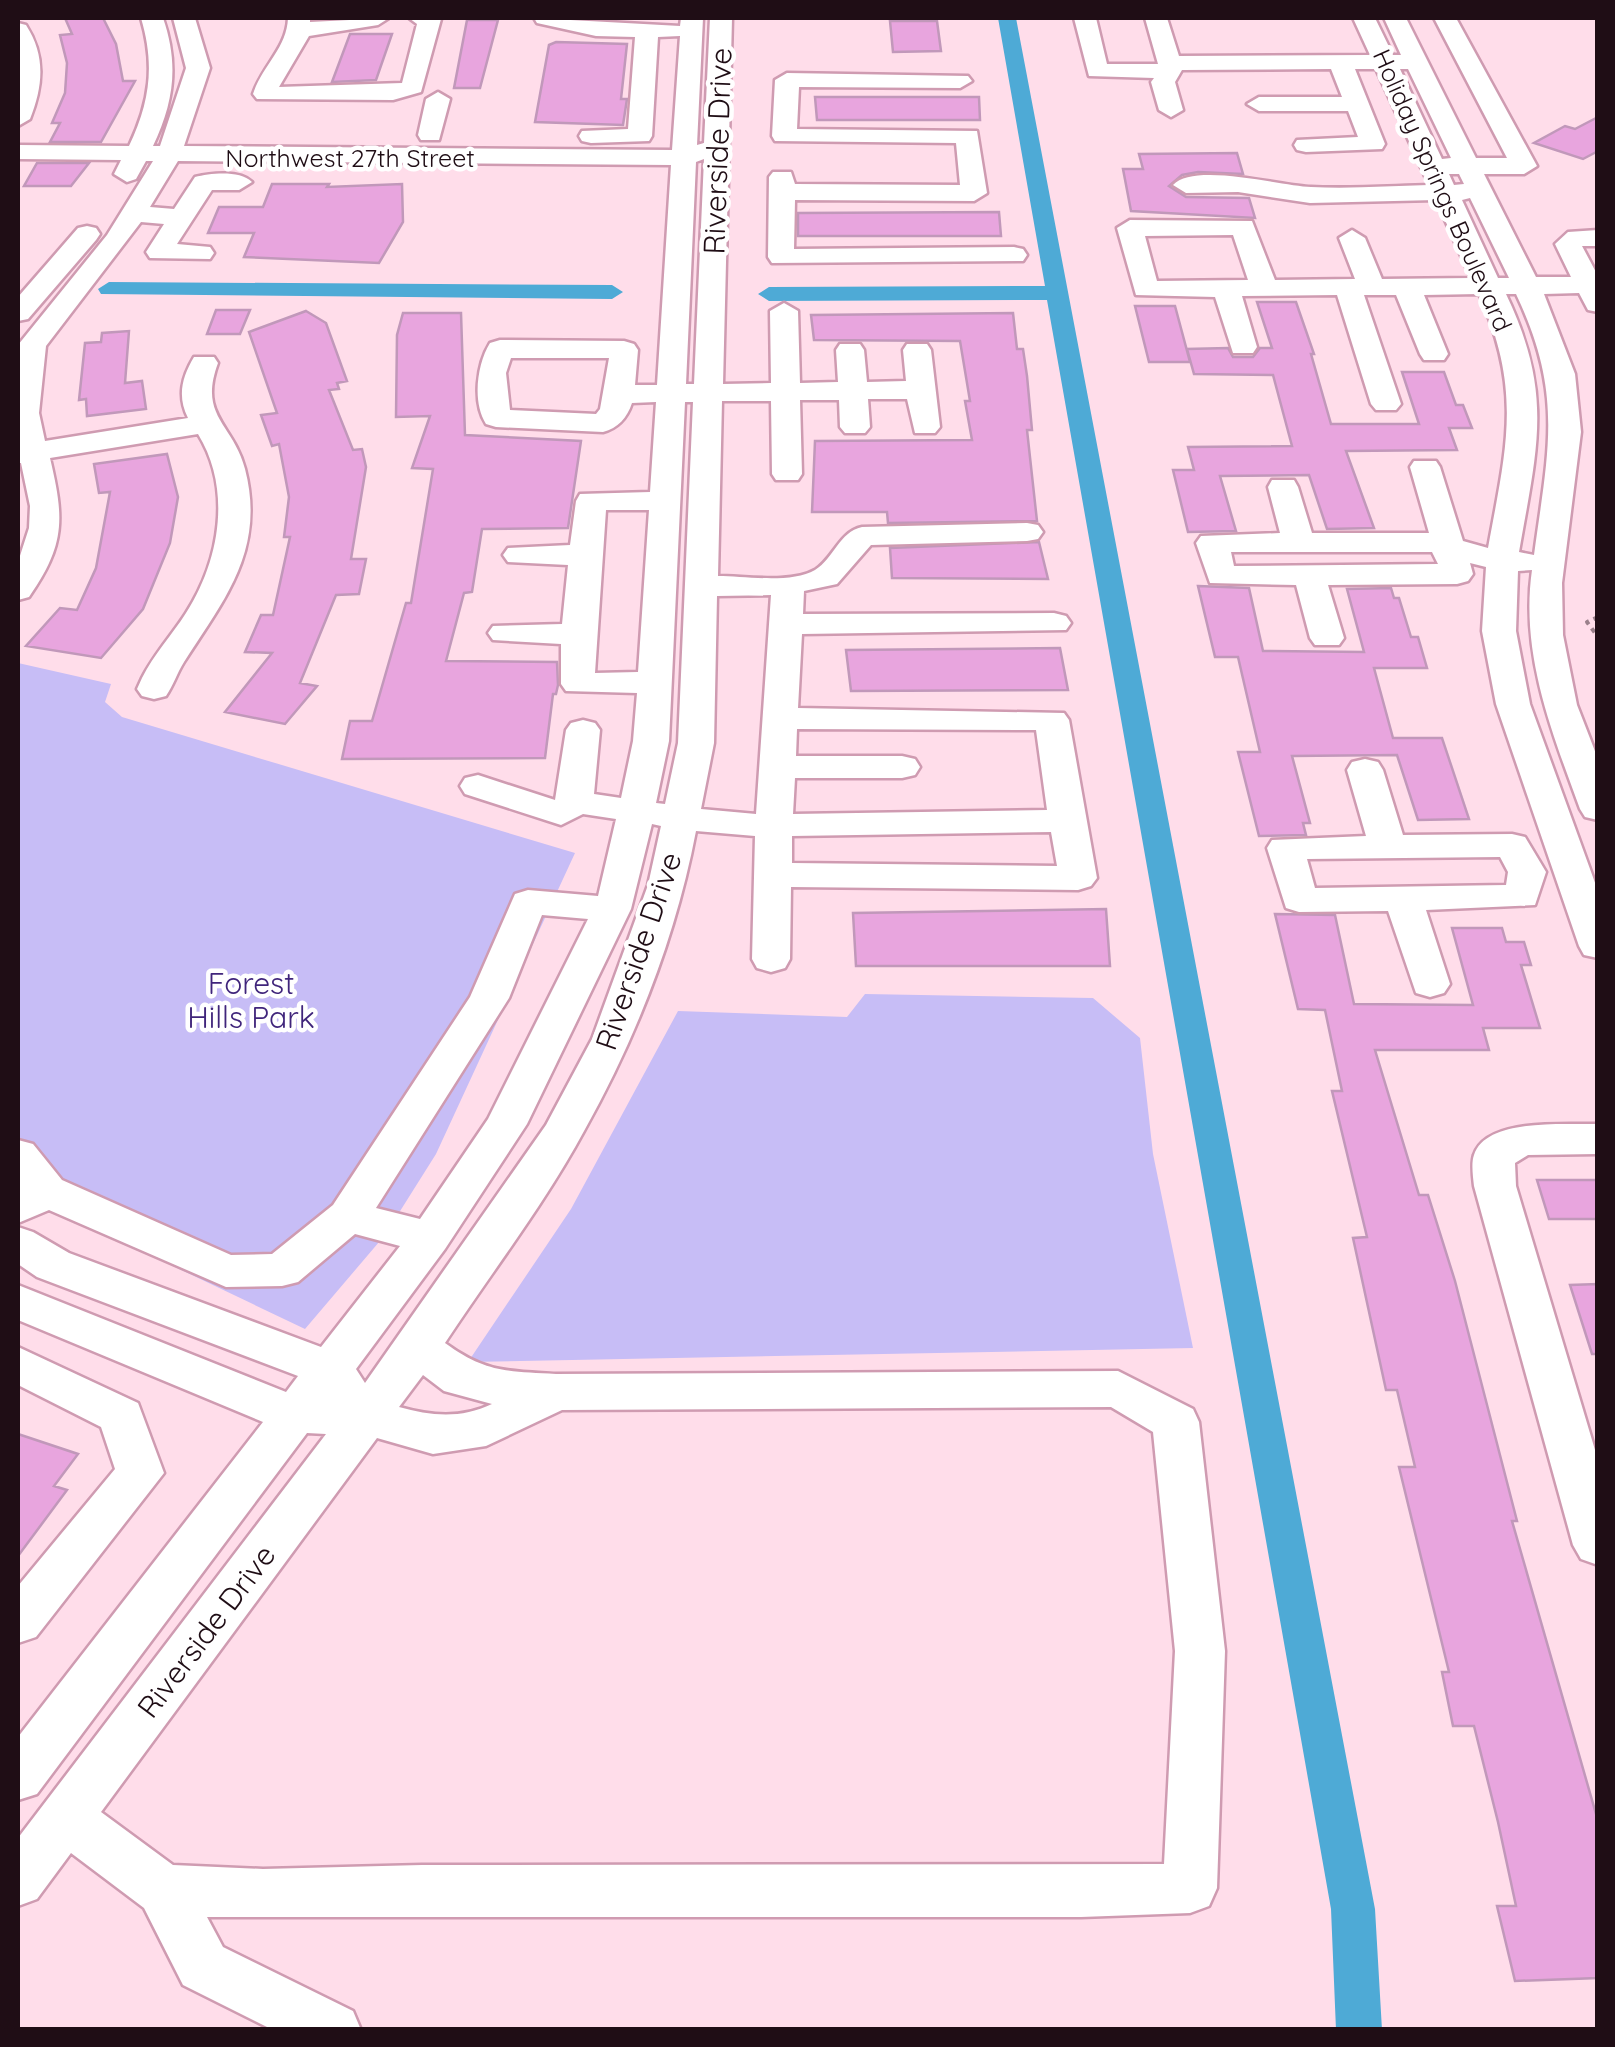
<svg xmlns="http://www.w3.org/2000/svg" width="1615" height="2047" font-family="Quicksand,sans-serif">
<style>
.green{fill:#c7bdf6}
.lines{fill:none;stroke-linecap:round;stroke-linejoin:round}
.canal{fill:#4eaad6;fill-rule:evenodd}
.building{fill:#e8a5de;stroke:#c198ba;stroke-width:2.5}
.minor-casing{stroke:#cf9bb1;stroke-width:5}
.path{stroke:#9b808b;stroke-width:4;stroke-dasharray:5 5;stroke-linecap:butt}
.minor{fill:#fff;fill-rule:evenodd}
.labels{text-anchor:middle;dominant-baseline:central;stroke-width:9;stroke-linejoin:round;paint-order:stroke}
.far-street-label{font-size:25px;fill:#1f0d15;stroke:#fff}
.street-label{font-size:30px;fill:#1f0d15;stroke:#fff}
.park-label{font-size:30px;fill:#40257b;stroke:#fff}
</style>
<rect width="100%" height="100%" fill="#ffddea"/>
<path class="green" d="M18,663L111,684L105,702L122,717L575,853L436,1154L385,1235L305,1329L18,1192Z
M865,994L1093,998L1140,1038L1153,1154L1193,1348L468,1362L571,1209L678,1011L847,1017Z"/>
<g class="lines">
<path class="canal" d="M998,18H1016L1375,1909L1382,2030H1336L1331,1909L1047,300L769,301L758,294L769,287L1045,286Z
M109,282L612,285L623,292L612,299L101,294L98,289Z"/>
</g>
<path class="building" d="M65,18H103L116,44L123,81H135L101,142H50L60,123H52L65,93L67,63L60,35L72,34Z
M467,20H498L480,88H454Z
M890,21H937L941,51L893,52Z
M350,34H392L376,80L332,82Z
M556,42L627,44L621,99H627L623,125L535,122L549,45Z
M815,97H979L980,120H817Z
M1598,117V151L1583,159L1534,143L1565,126L1575,129Z
M1237,153L1243,174L1198,172L1182,175L1169,186L1186,197L1249,198L1255,218L1131,211L1123,169H1143L1139,154Z
M37,163H89L71,186H24Z
M272,184H329L327,187L402,184L403,222L379,263L244,257L254,233H208L219,207H263Z
M999,212L1001,236H798V213Z
M1257,302H1296L1314,354H1311L1331,424H1419L1402,372H1444L1456,405H1463L1472,428H1449L1457,450L1346,451L1374,528L1327,529L1309,475L1220,476L1236,531L1188,532L1173,470H1194L1188,447L1292,446L1273,375L1194,374L1187,349L1228,348L1233,357H1253L1260,348H1272Z
M1135,306H1175L1190,362H1149Z
M216,310H250L240,334H207Z
M306,311L326,323L347,381L337,383L339,389L329,390L353,450L362,449L366,467L351,559H366L359,594L336,595L300,683L317,686L285,724L225,712L272,653L245,652L261,615H273L290,537H284L289,497L279,444L272,446L261,415L277,413L249,332Z
M403,313H461L465,435L581,441L568,528L482,529L472,592L464,593L446,661L557,662L558,685L556,694H553L545,758L342,759L350,721H372L406,603H411L433,469L412,468L430,416L396,417L397,335Z
M1013,313L1017,349H1023L1027,376L1032,430H1027L1037,521L888,523L887,512H812L815,441L972,440L965,401H970L960,341L814,340L811,315Z
M129,331L125,383L142,381L146,409L87,416L86,399L79,400L85,343L101,342L102,333Z
M167,454L178,497L170,543L143,609L101,658L26,646L60,608L77,610L96,568L110,492L99,493L94,464Z
M1039,542L1048,579L892,578L890,548Z
M1198,586L1249,588L1263,651L1364,652L1347,589L1391,588L1394,598H1399L1411,637H1418L1427,668H1374L1393,738H1442L1469,819L1418,820L1397,755L1292,756L1310,823H1303L1306,835L1259,836L1238,752H1260L1238,657H1215Z
M1060,648L1068,690L851,691L846,650Z
M1106,909L1110,966H856L853,913Z
M1275,914L1335,915L1354,1004L1473,1005L1452,928H1502L1506,942H1524L1531,965H1521L1540,1028H1483L1489,1050H1375L1419,1195H1428L1455,1281L1517,1521H1512L1598,1821V1978L1515,1981L1497,1906H1516L1498,1822L1474,1726H1453L1442,1672H1449L1399,1467H1415L1397,1390H1386L1353,1238L1367,1237L1332,1091H1342L1325,1010L1298,1009Z
M1537,1180H1598V1219H1549Z
M1598,1284V1354H1592L1570,1285Z
M18,1434L78,1454L54,1486L67,1490L18,1556Z"/>
<g class="lines">
<g class="minor-casing">
<path id="minor" d="M141,18H163C179,64 174,102 153,146H160L186,68L173,18H195L210,68L184,146L672,150L680,36L658,37L652,136L649,141L591,143L582,141L579,136L582,131L628,129L635,37L596,36L537,23L534,18L680,26L681,18H703L697,145L704,143L710,18H732L723,384L771,383L770,311L784,303L798,311L800,383L838,382L836,350L840,344H860L864,350L867,382L906,381L903,350L907,344H927L931,350L940,427L935,433H915L907,399H868L870,427L865,433H845L840,427L839,400H800L802,474L798,480H776L772,474L771,401H722L718,576C745,576 791,584 815,570C834,558 839,532 862,527L1027,523L1038,525L1043,532L1038,539L1027,541L871,545L837,584L804,591L803,614L1054,613L1066,616L1071,623L1066,630L802,634L798,708L1064,713L1069,720L1097,878L1091,886L1078,890L791,887L790,959L785,968L771,972L757,968L752,959L755,836L696,831C676,936 636,1038 584,1131C544,1205 491,1273 445,1343C486,1373 507,1371 556,1374L1118,1371L1193,1409L1199,1422L1225,1651L1217,1888L1209,1906L1190,1913L1081,1917H207L223,1947L353,2011L361,2030H273L183,1985L144,1908L71,1853L37,1899L18,1906V1838L326,1434L307,1433L37,1794L18,1800V1737L263,1422L18,1320V1285L286,1392L298,1376L37,1277L18,1264V1227L33,1232L69,1253L321,1347L400,1246L355,1234L298,1282L282,1286L226,1287L49,1210L18,1223V1140L33,1144L62,1180L231,1255L272,1254L333,1205L470,997L515,894L528,890L598,896L616,819L583,814L561,825L465,794L460,786L465,778L478,775L555,800L566,730L571,723L583,720L595,723L600,730L594,794L621,798L633,741L637,693L566,691L561,684V644L493,640L488,633L493,626L562,624L568,565L508,562L503,555L508,548L570,545L576,501L580,494L650,492L656,402L632,403C627,418 618,428 603,432L496,427L486,424C472,402 477,364 490,343L500,340L624,341L634,344L638,350L635,385H657L671,165L178,161L150,207L174,209L195,177C211,173 240,170 252,182L239,190H212L177,244L210,247L214,253L210,259L150,258L146,252L164,224L141,222L46,346L39,413L45,441L188,418C177,396 182,377 194,357H214L218,363C198,417 233,423 245,469C266,550 224,600 184,662C177,673 173,686 166,696L154,699L142,696L137,689L142,678C154,654 172,635 186,613C220,560 232,489 198,434L50,458C64,518 66,544 29,597L18,600V562L29,528L30,506L21,463H18V345L107,235L153,161H146L136,179L127,182L114,174L121,160L18,159V145L129,146C150,102 155,65 141,18ZM704,159L694,384H686L696,162ZM511,358H609L600,409L596,414L510,410L506,373ZM685,402H693L678,743L665,804L656,803L669,741ZM606,510H649L638,672L595,673ZM771,595L756,814L701,809L714,743L717,596ZM797,729L1036,730L1047,810L793,814L795,778H902L915,775L920,767L915,759L902,756H796ZM652,824L661,826L648,885L592,1039L546,1125L365,1383L356,1369L445,1249L527,1124L631,909ZM1051,832L1057,866L792,863V836ZM542,915L588,919L488,1119L420,1219L376,1208L509,998ZM423,1375L444,1391L492,1404C461,1419 431,1416 399,1407ZM1111,1407L1153,1432L1175,1651L1164,1864L422,1865L263,1869L173,1865L101,1812L377,1438L433,1454L486,1446L562,1410Z
M288,18H310V22L389,18L378,25L309,36L279,87L402,83L417,24L409,18L441,19L421,92L393,100L257,99L253,94C262,66 287,48 288,18Z
M1074,18H1096L1107,64H1158L1145,18H1167L1179,56L1370,55L1353,18H1375L1393,55H1401L1384,18H1406L1476,158H1507L1434,18H1456L1537,166L1524,174H1484L1536,277H1571L1555,244L1568,232L1598,230V246H1582L1598,276V312L1588,310L1579,293L1544,294L1575,374L1581,432L1562,583L1563,635L1577,705L1598,759V820L1585,817L1580,809C1552,732 1520,654 1532,570L1518,571L1516,631L1530,704L1598,891V958L1584,955L1579,946L1496,704L1482,631L1486,567L1470,563L1473,574L1468,581L1457,584L1328,585L1344,638L1339,645H1315L1310,638L1296,585L1210,583L1196,543L1201,536L1280,533L1268,487L1272,480H1294L1298,487L1312,533H1429L1410,467L1414,461H1436L1440,467L1463,541L1488,548C1506,449 1523,391 1479,294L1424,295L1448,354L1444,360H1424L1420,354L1396,295H1364L1401,404L1396,410H1376L1371,404L1337,295L1242,296L1257,347L1253,353H1233L1215,297L1136,295L1117,228L1130,220L1252,221L1275,280L1355,279L1339,238L1352,230L1365,238L1382,279L1471,278L1436,200L1310,203L1238,192L1186,193L1173,185C1194,162 1281,186 1311,187C1350,189 1390,186 1429,185L1376,69H1355L1385,144L1382,149L1306,152L1297,150L1294,145L1297,140L1358,137L1348,111H1259L1247,104L1259,97H1342L1331,69L1182,70L1175,82L1183,110L1171,117L1159,110L1151,82L1154,78L1089,76ZM1400,69H1408L1451,158L1442,159ZM1449,174H1459L1464,184L1454,185ZM1470,198L1509,278H1498L1462,200ZM1233,235L1248,280L1157,281L1145,236ZM1506,294H1516C1564,394 1548,451 1534,555L1519,552C1537,448 1554,394 1506,294ZM1231,552H1432L1438,564L1234,566Z
M18,23L26,25C46,56 43,86 30,119L18,126Z
M787,73L968,76L972,81L960,88L799,87L797,129L977,131L987,193L974,201L795,200L794,249L1014,247L1023,249L1027,255L1023,261L772,263L768,257L769,177L773,172H791L795,184L960,185L956,143L775,141L772,136L775,80Z
M438,92L450,99L439,140H421L418,135L426,99Z
M87,226L96,228L100,234L96,240L28,319L18,321V297L78,228Z
M1365,759L1378,762L1383,770L1403,835L1512,834L1525,837L1546,872L1535,905L1426,910L1450,984L1444,993L1430,997L1416,993L1388,911L1299,912L1286,908L1267,848L1272,840L1366,836L1347,770L1352,762ZM1500,857L1508,872L1506,885L1315,888L1307,859Z
M1598,1124V1154L1528,1155L1515,1163L1516,1186L1598,1460V1565L1581,1559L1573,1545L1474,1186C1473,1177 1471,1163 1474,1155C1486,1117 1567,1125 1598,1124Z
M18,1347L138,1403L164,1473L36,1637L18,1643V1586L115,1469L101,1427L18,1385Z"/>
</g>
<path class="path" d="M1598,617L1587,622L1598,637"/>
<use href="#minor" class="minor"/>
</g>
<g class="labels">
<g class="far-street-label">
<text x="350" y="157">Northwest 27th Street</text>
<text transform="translate(1443 190) rotate(66)">Holiday Springs Boulevard</text>
</g>
<g class="street-label">
<text transform="translate(717 151) rotate(-88)">Riverside Drive</text>
<text transform="translate(638 951) rotate(-71)">Riverside Drive</text>
<text transform="translate(206 1631) rotate(-53)">Riverside Drive</text>
</g>
<g class="park-label">
<text x="251" y="983">Forest<tspan x="251" dy="34">Hills Park</tspan></text>
</g>
</g>
<rect width="1615" height="2047" fill="none" stroke="#1f0d15" stroke-width="40"/>
</svg>
